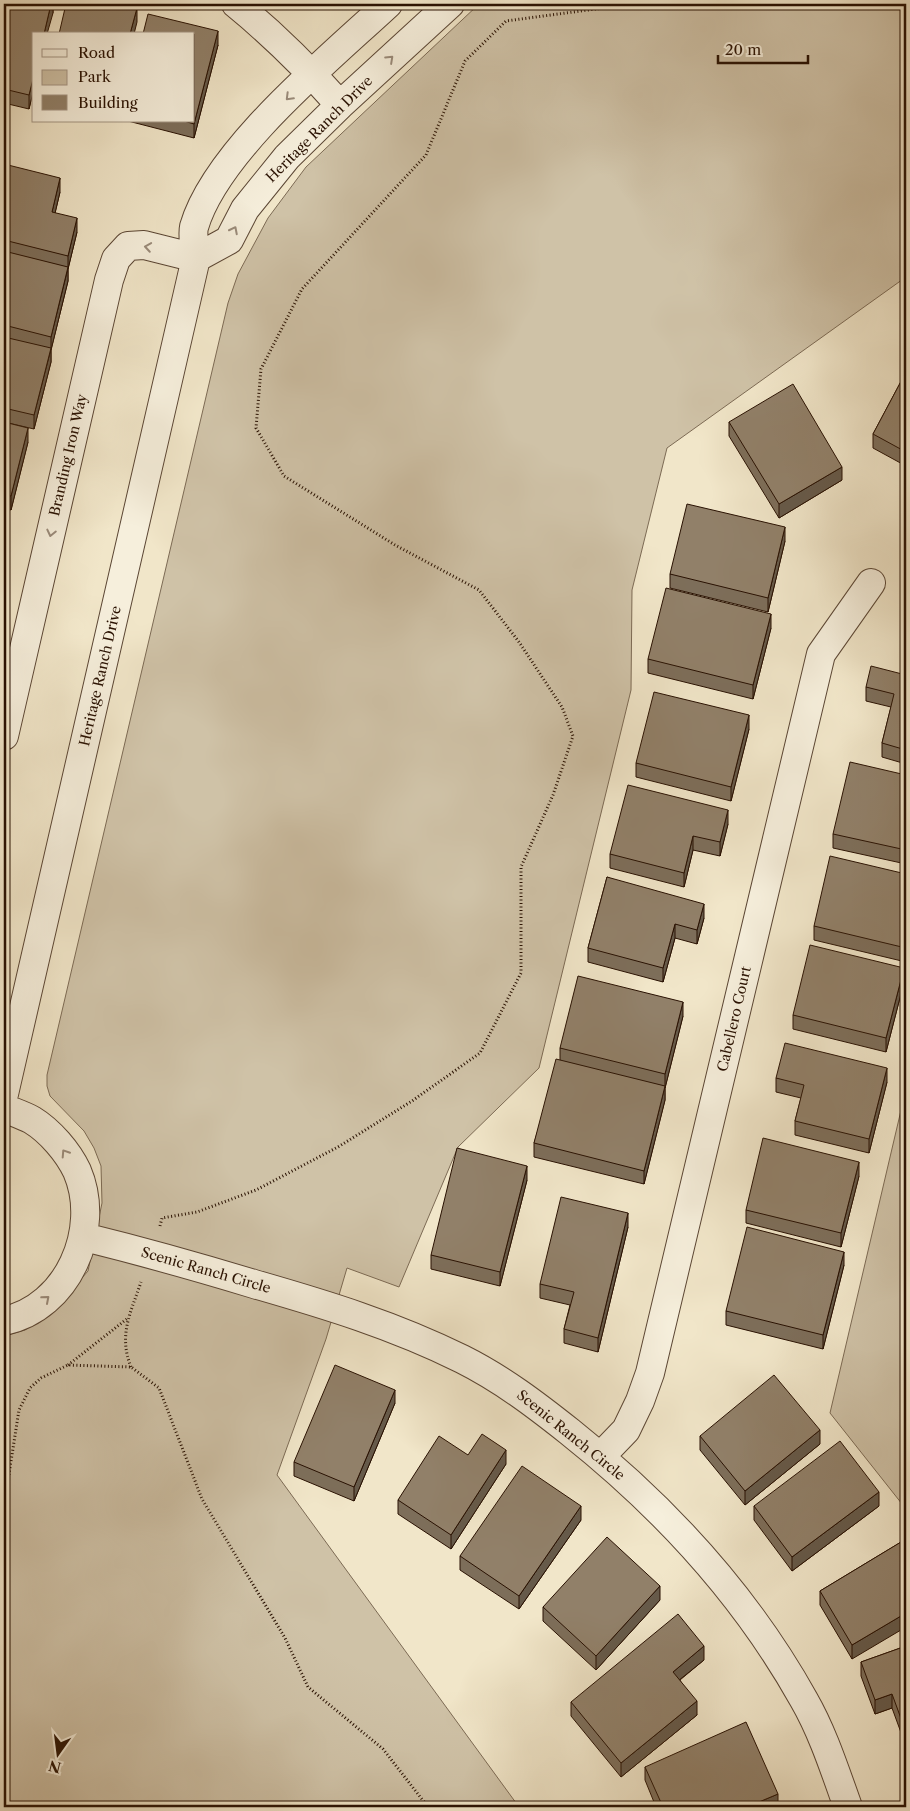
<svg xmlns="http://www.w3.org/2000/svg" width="910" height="1811" font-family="'Libre Caslon Text',serif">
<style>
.green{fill:#cfc2a7;stroke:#7c6a54}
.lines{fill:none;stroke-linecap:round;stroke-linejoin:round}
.street-casing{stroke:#5b4634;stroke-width:30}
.path{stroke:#291102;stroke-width:3;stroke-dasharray:1 2.5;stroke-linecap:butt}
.street{stroke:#f6efdc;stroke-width:28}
.wall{fill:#7d6e5a;stroke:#291102}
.shaded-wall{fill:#665a4a;stroke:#291102}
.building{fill:#918069;stroke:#291102}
.oneway{stroke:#9a8b7a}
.labels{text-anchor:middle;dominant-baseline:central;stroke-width:4;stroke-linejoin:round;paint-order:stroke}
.street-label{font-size:14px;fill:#291102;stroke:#f6efdc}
</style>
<rect width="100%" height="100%" fill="#f1e6c9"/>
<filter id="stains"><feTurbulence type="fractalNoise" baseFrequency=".004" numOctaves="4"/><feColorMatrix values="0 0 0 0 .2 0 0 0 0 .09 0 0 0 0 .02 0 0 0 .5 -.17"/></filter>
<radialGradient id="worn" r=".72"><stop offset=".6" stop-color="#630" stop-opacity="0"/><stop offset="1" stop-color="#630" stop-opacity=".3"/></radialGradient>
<path class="green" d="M479,4H906V277L667,448L632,590L631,690L539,1068L458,1147L399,1287L347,1268L326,1339L277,1475L519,1807H4V1336L25,1330L54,1310L88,1271L102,1203L101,1166L94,1148L84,1131L50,1096L47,1086V1075L228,303L238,274L268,218L306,167Z
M906,1089V1509L830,1413Z"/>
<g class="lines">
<g class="street-casing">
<path id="street" d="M236,4C274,35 308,69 340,105
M196,258L229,240L245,209L287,157L340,105L450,4
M4,736L109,280L116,259L128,246L144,245L196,258
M4,1094L196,258C195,249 192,236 194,227C216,151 330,58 388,4
M4,1108C13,1112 23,1115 32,1120C50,1131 68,1152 77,1171C102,1229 68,1308 4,1321
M84,1237C141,1251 198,1267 254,1284C327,1305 393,1325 462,1359C502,1379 536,1405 570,1432C663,1506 746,1596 804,1700C823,1733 835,1771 848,1807
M601,1456L626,1430L640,1401L650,1373L821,654L871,583"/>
</g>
<path class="path" d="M160,1226L162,1218L197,1212L256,1190L338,1147L412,1101L480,1053L521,973V867L553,795L573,736L562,707L519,642L479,590L395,545L284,476L256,428L261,369L302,289L426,155L465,61L506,21L603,8L610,4
M68,1365L128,1318
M131,1367C118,1335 131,1312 141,1282
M4,1506L19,1410L30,1388L41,1378L68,1365L131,1367L159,1388L202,1499L285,1638L308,1687L383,1749L428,1807"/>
<use href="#street" class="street"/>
</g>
<path class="wall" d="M4,4H53V13L34,34V88L29,109L4,103Z
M218,45L194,138L128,121H194Z
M4,164L60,192L55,213L77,232L68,269V281L51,350V362L34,429L4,422Z
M906,372V466L873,448V434Z
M4,422L28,442L11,510L4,508Z
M729,422L842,480L779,518L729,436Z
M785,541L768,612L670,588V574Z
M771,628L753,699L648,673V659Z
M906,675V764L882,757V743L891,707L866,701V687Z
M749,729L731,801L636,777V763Z
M906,775V864L833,848V834Z
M728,824L720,856L693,850L684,887L610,868V854Z
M906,874V962L814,940V926Z
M607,877L704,918L697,944L675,938L663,982L588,962V948Z
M904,982L886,1052L793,1029V1015Z
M683,1016L665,1088V1100L644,1184L534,1157V1143L560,1060V1048Z
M776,1078L887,1082L869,1153L795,1135V1121L801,1098L776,1092Z
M859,1176L841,1247L746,1223V1210Z
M527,1180L500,1286L431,1269V1255Z
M628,1227L598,1352L564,1343V1329L570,1305L540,1298V1284Z
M844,1265L823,1349L726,1325V1311Z
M395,1403L354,1501L294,1476V1462Z
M700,1436L820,1444L745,1505L700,1450Z
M468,1455L506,1464L451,1549L398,1514V1500Z
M754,1506H879L792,1571L754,1520Z
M581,1520L519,1609L460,1570V1556Z
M906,1539L852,1659L820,1605V1591Z
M660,1600L596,1670L543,1621V1607Z
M906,1646L903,1738L892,1708L875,1714L861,1676V1662Z
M704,1660L680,1680L697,1715L621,1777L571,1716V1702Z
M906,1752V1778L903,1767V1753Z
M645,1767L778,1807H656L645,1780Z"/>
<path class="shaded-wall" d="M51,4H53V13L47,34H44Z
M137,8V22L134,34H130Z
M218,31V45L194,138V124Z
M34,75V88L29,109V95Z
M60,178V192L52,226V212Z
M77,218V232L68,269V281L51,350V362L34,429V415L51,349V337L68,268V256Z
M28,428V442L11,510V496Z
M842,467V480L779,518V504Z
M785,527V541L768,612V598Z
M771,614V628L753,699V685Z
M749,715V729L731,801V787Z
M728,810V824L720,856V842Z
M693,836V850L684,887V873Z
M704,904V918L697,944V930Z
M675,924V938L663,982V968Z
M904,968V982L886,1052V1038Z
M683,1002V1016L665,1088V1074Z
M887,1068V1082L869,1153V1139Z
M665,1086V1100L644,1184V1171Z
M859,1162V1176L841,1247V1233Z
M527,1166V1180L500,1286V1272Z
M628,1213V1227L598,1352V1338Z
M844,1252V1265L823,1349V1335Z
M395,1390V1403L354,1501V1487Z
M820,1430V1444L745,1505V1491Z
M506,1450V1464L451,1549V1535Z
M879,1492V1506L792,1571V1557Z
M581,1506V1520L519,1609V1596Z
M660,1586V1600L596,1670V1656Z
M906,1613V1627L852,1659V1645Z
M704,1646V1660L673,1685V1672Z
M892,1694V1708L875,1714V1700Z
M697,1701V1715L621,1777V1763Z
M906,1722V1736L903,1738V1724Z
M778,1794V1807H747Z"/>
<path class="building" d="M4,4H51L44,34H34V75L29,95L4,89Z
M66,4H122L137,8L130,34H59Z
M148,14L218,31L194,124L184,121H194V34H143Z
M4,164L60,178L52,212L77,218L68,256L4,240Z
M4,251L68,267L51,337L4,325Z
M4,337L51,348L34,415L4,408Z
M906,372V452L873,434Z
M793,384L842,467L779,504L729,422Z
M4,422L28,428L11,496L4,495Z
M687,504L785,527L768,598L670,574Z
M666,588L771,614L753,685L648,659Z
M871,666L906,675V750L882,743L894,694L866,687Z
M654,692L749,715L731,787L636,763Z
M850,762L906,775V850L833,834Z
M628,785L728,810L720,842L693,836L684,873L610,854Z
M830,856L906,874V948L814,926Z
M607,877L704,904L697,930L675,924L663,968L588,948Z
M810,945L904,968L886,1038L793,1015Z
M578,976L683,1002L665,1074L560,1048Z
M785,1043L887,1068L869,1139L795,1121L804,1085L776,1078Z
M556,1059L665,1086L644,1171L534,1143Z
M763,1138L859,1162L841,1233L746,1210Z
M457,1148L527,1166L500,1272L431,1255Z
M561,1197L628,1213L598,1338L564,1329L574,1292L540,1284Z
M747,1227L844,1252L823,1335L726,1311Z
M335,1365L395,1390L354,1487L294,1462Z
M774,1375L820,1430L745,1491L700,1436Z
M482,1434L506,1450L451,1535L398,1500L439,1436L468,1455Z
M840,1441L879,1492L792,1557L754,1506Z
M522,1466L581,1506L519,1596L460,1556Z
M607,1537L660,1586L596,1656L543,1607Z
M906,1539V1613L852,1645L820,1591Z
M678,1614L704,1646L673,1672L697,1701L621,1763L571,1702Z
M906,1646V1722L903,1724L892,1694L875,1700L861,1662Z
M746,1722L778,1794L747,1807H663L645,1767Z
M906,1752V1764L903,1753Z"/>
<defs><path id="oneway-chevron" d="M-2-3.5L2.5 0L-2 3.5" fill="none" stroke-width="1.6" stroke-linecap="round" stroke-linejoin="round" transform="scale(1.25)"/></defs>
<g class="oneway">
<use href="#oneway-chevron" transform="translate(390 59) rotate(-43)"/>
<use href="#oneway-chevron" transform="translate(289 97) rotate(135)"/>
<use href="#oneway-chevron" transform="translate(234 230) rotate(-63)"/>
<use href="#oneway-chevron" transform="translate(148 247) rotate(-171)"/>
<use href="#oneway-chevron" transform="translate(51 533) rotate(103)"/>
<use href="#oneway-chevron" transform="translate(65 1153) rotate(-123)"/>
<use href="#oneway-chevron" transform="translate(46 1299) rotate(-41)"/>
</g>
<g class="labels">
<g class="street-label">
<text transform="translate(319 129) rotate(-45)">Heritage Ranch Drive</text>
<text transform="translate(68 455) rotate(-77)">Branding Iron Way</text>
<text transform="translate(100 676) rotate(-77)">Heritage Ranch Drive</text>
<text transform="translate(734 1019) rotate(-77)">Cabellero Court</text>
<text transform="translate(206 1270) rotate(16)">Scenic Ranch Circle</text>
<text transform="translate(571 1435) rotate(39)">Scenic Ranch Circle</text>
</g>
</g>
<rect width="910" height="1811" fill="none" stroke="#f1e6c9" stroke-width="20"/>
<rect x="5" y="5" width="900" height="1801" fill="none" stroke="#291102" stroke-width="2.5"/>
<rect x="10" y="10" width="890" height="1791" fill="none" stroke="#291102"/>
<rect x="32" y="32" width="162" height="90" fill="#f6efdc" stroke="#a49685"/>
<rect x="42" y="49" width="25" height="8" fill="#f6efdc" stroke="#a49685"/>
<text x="78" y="58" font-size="15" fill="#291102">Road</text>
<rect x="42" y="70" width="25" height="15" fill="#cfc2a7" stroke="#a49685"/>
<text x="78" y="82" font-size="15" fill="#291102">Park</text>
<rect x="42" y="95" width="25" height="15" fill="#918069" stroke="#a49685"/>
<text x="78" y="108" font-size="15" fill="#291102">Building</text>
<g transform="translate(58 1754) rotate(194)" stroke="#f6efdc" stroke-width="4" paint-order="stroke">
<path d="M0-4L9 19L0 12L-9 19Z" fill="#291102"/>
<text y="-8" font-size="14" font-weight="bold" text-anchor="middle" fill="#291102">N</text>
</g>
<path d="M718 55v8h90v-8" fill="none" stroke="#291102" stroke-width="2.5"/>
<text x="725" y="55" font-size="15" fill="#291102" stroke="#f6efdc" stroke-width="4" paint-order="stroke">20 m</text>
<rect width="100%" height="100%" filter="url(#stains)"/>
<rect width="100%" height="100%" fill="url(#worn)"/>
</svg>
